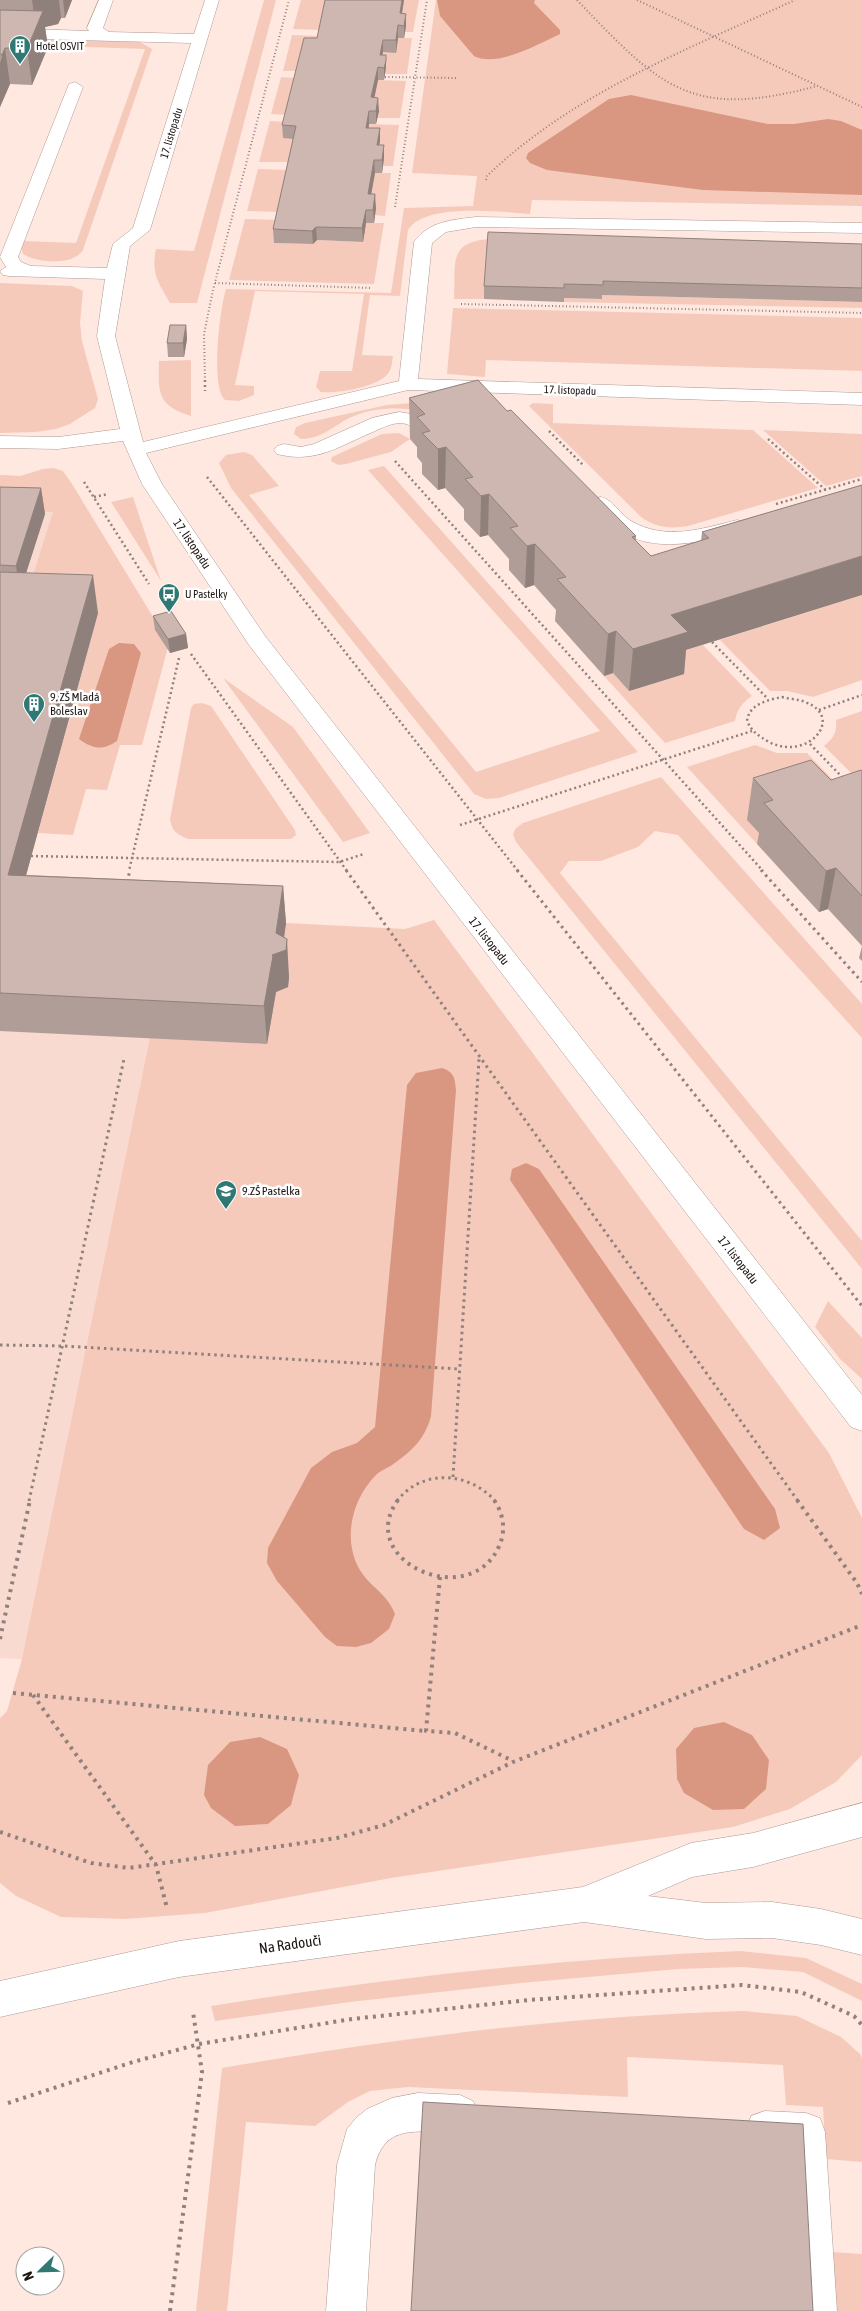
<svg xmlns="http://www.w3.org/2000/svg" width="862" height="2311" font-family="'Asap Condensed',sans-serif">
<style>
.built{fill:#f9dad0}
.green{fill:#f6cabb}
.forest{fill:#d99781}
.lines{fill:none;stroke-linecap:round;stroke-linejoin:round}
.minor-casing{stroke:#ae9992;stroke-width:1}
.path-far3{stroke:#91817c;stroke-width:2;stroke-dasharray:1 2.5;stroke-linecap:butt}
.path-far2{stroke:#91817c;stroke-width:2.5;stroke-dasharray:2 3;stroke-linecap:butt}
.path-far1{stroke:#91817c;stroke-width:3;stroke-dasharray:2.5 4;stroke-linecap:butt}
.path{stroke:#91817c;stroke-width:4;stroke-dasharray:3 5;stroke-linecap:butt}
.minor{fill:#fff;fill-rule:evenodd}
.wall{fill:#b09d97}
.shaded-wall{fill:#90807b}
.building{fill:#cdb7b0;stroke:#90807b}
.labels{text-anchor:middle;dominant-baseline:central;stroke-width:5;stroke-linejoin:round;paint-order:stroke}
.far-poi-label{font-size:11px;fill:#1c1411;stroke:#fff;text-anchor:start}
.far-street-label{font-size:11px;fill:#1c1411;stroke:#fff}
.street-label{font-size:12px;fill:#1c1411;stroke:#fff}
.poi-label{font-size:12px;fill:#1c1411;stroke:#fff;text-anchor:start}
.near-street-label{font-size:15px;fill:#1c1411;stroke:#fff}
</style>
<rect width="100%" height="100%" fill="#ffe8e0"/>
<path class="built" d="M0,475L44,477L98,613L16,912L286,923L273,1014L412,1682L0,1658Z"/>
<path class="green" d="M264,0H276L197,303H170C158,282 151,274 156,249L194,251Z
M301,0H328L322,30L293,29Z
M404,0H419L413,32H405L406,26H400Z
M436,0H862V206L532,200L530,214C502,212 425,202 408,230L400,296L370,295L362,355L393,356C392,361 392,368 389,372C381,387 336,394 321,392L316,387L320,371H352L364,294L255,291L235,385L254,386V395L239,401L225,400C210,388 220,307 226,289L391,293L404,208L473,206L477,176L412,173Z
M292,35L320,36L299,71H283Z
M0,38L140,42L152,49L83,250C74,266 36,263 23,254L21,247L24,241L76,243L145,49L0,44Z
M398,38H412L407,74H386L380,67L383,52H396Z
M281,77L297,78L288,115L271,114Z
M378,80L406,81L400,118H377L372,110Z
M270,121L287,122L296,139L291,162H259Z
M369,124L399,125L393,166H383L366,141Z
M258,169L290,170L280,212L247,211Z
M375,173H391L385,216L374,215L369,207Z
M245,219L279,220L274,243L313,244L317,240L362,242L366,223H384L374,284L229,280Z
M488,239L484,299H454C456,264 447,243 488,239Z
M0,283L72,286L83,291L80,323L82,341L98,399L95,408L70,424L56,429L36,432L0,433Z
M602,295L862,302V308L564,302V298L602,299Z
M453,308L862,318V371L486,360L485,377L447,374Z
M191,360V416C157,406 158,392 159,361Z
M424,402L423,411C401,407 375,407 354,416C334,424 324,439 301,439L294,434L296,427L305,423L387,405Z
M533,403L553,404V423L753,430L818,488L688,526C670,529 655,528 640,516L531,408L529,406Z
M763,430L862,434V476L826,486Z
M399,433L410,439L391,452L346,464L338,465L331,461L332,457L382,434Z
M244,452L252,455L279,486L249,495L476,772L600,731L368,470L384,466L638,752L499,798L486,799L474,794L231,488L219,463L226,455Z
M54,468L63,471L72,484L169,643L142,745H120L107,790L86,789L73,835L38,833L98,613L22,610L53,512L0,510V475L20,476L43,469Z
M133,497L161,581L111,502Z
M862,595V680L813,697L787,691H770L720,640Z
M703,645L752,696C742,703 737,709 735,721L665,743L604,676L613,673L629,691L683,674L667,656Z
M223,678L293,727L370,833L343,842Z
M202,703L211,706L295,830L296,835L291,839H188C177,834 172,832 170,819L191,708L194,704Z
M862,711V784L824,746C834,738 837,732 836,720Z
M755,745L777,753H807L861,809L748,820L766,841L757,844L687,767Z
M661,777L862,1004V1038L678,835L655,831L638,847L601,861H569L560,873L862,1241V1269L516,842L513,834L516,828L523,823Z
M434,920L829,1453L862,1518V1755L836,1782L790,1809L733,1827L391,1878L205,1913L125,1919L61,1917L16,1896L0,1883V1718L7,1711L22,1659L150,1038L267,1044L286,923L405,929Z
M828,1301L862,1338V1379L840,1359L815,1327Z
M740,1951L806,1958L862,1984V2001L803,1972L741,1967L678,1969L521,1983L350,2002L215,2021L211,2006C386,1978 563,1958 740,1951Z
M744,2011L797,2016L841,2037L860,2054L862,2058V2162L826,2159L823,2107L786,2105L783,2065L627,2057L628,2097L408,2087L370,2091L348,2102L315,2126L246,2122L227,2311H196L222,2068C395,2038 569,2016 744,2011Z
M831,2252L862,2254V2311H835Z"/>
<path class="forest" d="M437,0H535L534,3L560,30V34C539,44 496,68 474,56L440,16Z
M631,95L768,124H794L828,119L841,121L862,130V195L703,190L547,170L530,163L526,158L528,153L609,99Z
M119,643L134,644L141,653L117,741C102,751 93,749 79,739L109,649Z
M442,1068C454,1072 455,1078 456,1090L431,1416C425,1439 412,1451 392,1465C387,1468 380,1471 376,1475C357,1494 347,1523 352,1549C359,1585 385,1587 395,1614L389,1629L371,1643L356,1647L337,1646L325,1637L277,1581L267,1563L268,1548L311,1468L332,1452L357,1443L375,1427L407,1085L416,1073Z
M526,1163L539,1169L775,1509L780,1528L764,1540L744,1529L510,1180L512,1169Z
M724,1722L752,1735L769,1760L766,1789L744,1809L713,1810L684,1793L677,1779L676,1749L694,1728Z
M260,1737L287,1749L299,1775L291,1805L268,1824L235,1826L211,1808L204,1795L208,1765L230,1742Z"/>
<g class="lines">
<g class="minor-casing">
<path id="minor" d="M99,0H113L103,28L109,32L194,34L205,0H219L150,230L130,246L115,336L143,442L399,381L414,242C429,221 452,220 476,217L862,223V233L476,227L446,232L432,243L418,379L862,393V405L408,390L146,453L162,484L265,636L862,1395V1431L851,1427L249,645L142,484L123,441L58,449L0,448V436L58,437L120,429L97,336L105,279L9,276L3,275L0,271L6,267L0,257L69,84L75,82L83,87L18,257L21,262L31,266L107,268L113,244L133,228L191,43L0,38V28L89,31L87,28Z
M399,412L424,416L445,432L442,436C425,440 416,423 399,423C390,424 381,428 373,432C339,446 316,464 277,454L274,450L277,446L284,444L301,447L314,444L372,418Z
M601,497C614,500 619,514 631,521C666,541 701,529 737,520L744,522L747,526L744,530C688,547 629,559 591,503L594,499Z
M862,1803V1837L753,1867L692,1877L648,1896L706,1903L772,1902L821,1909L862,1919V1955L821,1945L772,1938L706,1939L584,1922L179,1977L0,2017V1981L179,1941L583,1887L691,1843L753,1833Z
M418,2093L460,2095L473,2101L479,2114L473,2127C437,2142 388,2112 375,2165L366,2311H326L337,2165L347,2129L356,2118L367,2109L392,2098Z
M765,2111L806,2113L820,2118L825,2132L837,2311H797L788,2150L765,2149L751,2144L746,2130L751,2116Z"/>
</g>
<path class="path-far3" d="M577,0C661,88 691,120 817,86
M637,0L862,107
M385,77L458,78
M486,180L487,176C573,93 688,49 795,0
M395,207L427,0
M215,283L372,288
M461,304L862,313
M205,381L204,334L213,290L289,0"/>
<path class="path-far2" d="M205,380V391
M549,431L584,466
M768,439L828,492
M395,461L763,871
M207,477L518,871
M84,482L149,584
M94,497L108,494
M776,504L862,479
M712,642L768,699
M191,654L347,871
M179,658L132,858L339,862L364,854
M782,697C789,699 798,699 805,702C846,717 808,762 769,742C759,736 752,732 747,721C749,704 768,700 782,697Z
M819,710L862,695
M810,744L844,779
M460,825L752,731
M31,856L132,858L129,871"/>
<path class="path-far1" d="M346,870L798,1501
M517,870L862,1306
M761,870L862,982
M127,882L130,870
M0,1345L63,1346L459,1369
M453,1477L479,1059
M29,1501L124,1059
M397,1501C422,1468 470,1472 495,1501"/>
<path class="path" d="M398,1500C353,1561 472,1614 500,1544C506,1529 503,1513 494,1500
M797,1500L857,1583L862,1594
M440,1577L426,1731L455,1733L513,1761
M0,1639L30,1500
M13,1693L426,1731
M33,1695L156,1865L167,1908
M0,1832L91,1863L129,1868L337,1838L384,1825L513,1762L862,1625
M8,2103L133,2062L199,2044L352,2019L529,2000L742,1985L801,1992L854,2016L862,2025
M170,2311L202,2072L193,2012"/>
<use href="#minor" class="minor"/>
</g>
<path class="wall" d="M0,0H72L65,18H61L58,24L45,27L48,47L32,85L10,84L0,107Z
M325,0H404L402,13L406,14V26L404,38H398L396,53L383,52L382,55H386V67L384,80H378L374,98L379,111L376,124H369V128H380L379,145L384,158L382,173H375L371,194L376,208L374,223H366L363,242L317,240L313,244L274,243L273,229L293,139L283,138L282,125L317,38Z
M862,244V302L602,295V299L564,298V302L484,299V286Z
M186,325L187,339L184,357H168L167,343Z
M409,398L507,411L636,536V541L651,556L701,541L702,532L862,485L686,650L684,674L629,691L613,673L604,676L555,621L556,610L534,585L525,588L509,570V559L488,535L480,537L464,520V509L445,488L438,490L422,474V463L417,457V447L410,439Z
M0,487L41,488L45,514L26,573L98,613L26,875L283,886L286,923L284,938L289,977L288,987L276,992L267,1044L0,1031Z
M153,616L186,634L188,648L170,653L155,630Z
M862,771V961L859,958L862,946L828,909L819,912L757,844L759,833L747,820L753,778L831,780Z"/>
<path class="shaded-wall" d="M32,0H59L61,18L58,24L45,27L48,47L32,85L27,49L36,29Z
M63,0H72L65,18Z
M402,0H404L400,26V13Z
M406,14V26L404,38V26Z
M398,25V38L396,53V40Z
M383,40V52L380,67V55Z
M5,48L10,84L0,107V63L2,57V55Z
M386,55V67L384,80V68Z
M378,67V80L372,110L371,97Z
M378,98L379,111L376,124V111Z
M369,111V124L366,141V128Z
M380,128V141L377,158V145Z
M384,145V158L382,173V160Z
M374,160L375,173L369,207L368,194Z
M375,194L376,208L374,223L373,210Z
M366,210V223L363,242L362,228Z
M316,227L317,240L313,244L312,231Z
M186,325L187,339L184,357L183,343Z
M446,447L445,488L438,490V449Z
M41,488L45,514L20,592L16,566Z
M489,494L488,535L480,537L481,496Z
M535,544L534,585L525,588L527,546Z
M862,556V595L686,650L684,674L629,691L633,649L671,615Z
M93,575L98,613L16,912L8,875Z
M616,631L613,673L604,676L608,634Z
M186,634L188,648L170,653L168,639Z
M836,868L828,909L819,912L826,871Z
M283,886L286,923L282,951L287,939L289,977L288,987L276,992L267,1044L264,1006L272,955Z"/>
<path class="building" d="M325,0H402L400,13L406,14L404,26L398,25L396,40H383L380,55H386V61L384,68L378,67L371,97L378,98L376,111H369L366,128H380L377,145H384L382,160H374L368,194H375L373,210H366L362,228L316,227L312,231L273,229L296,126L282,125L304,38H317Z
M0,10L43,11L27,49L5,48L2,55L0,54Z
M488,232L862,244V288L603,281V285L564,284V288L484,286Z
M170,325H186L183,343H167Z
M478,380L507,411L511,410L636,536L632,537L651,556L709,538L702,532L862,485V556L671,615L688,632L633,649L616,631L608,634L557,579L566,577L535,544L527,546L510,528L518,526L489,494L481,496L465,479L473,477L446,447L438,449L422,433L430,431L417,417L425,414L409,398Z
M0,487L41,488L16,566L0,565Z
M0,572L93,575L8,875L283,886L276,933L287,939L286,950L272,955L273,956L264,1006L0,993Z
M171,611L186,634L168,639L153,616Z
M811,760L831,780L861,770L862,771V896L836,868L826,871L764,803L773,800L753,778Z
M423,2102L803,2124L813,2311H411Z"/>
<defs>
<g id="building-pin" transform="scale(1.125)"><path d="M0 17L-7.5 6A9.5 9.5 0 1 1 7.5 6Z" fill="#307874" stroke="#fff"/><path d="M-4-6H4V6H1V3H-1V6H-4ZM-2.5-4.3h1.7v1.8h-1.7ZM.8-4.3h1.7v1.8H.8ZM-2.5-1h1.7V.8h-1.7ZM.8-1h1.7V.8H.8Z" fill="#fff"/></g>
<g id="bus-pin" transform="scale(1.125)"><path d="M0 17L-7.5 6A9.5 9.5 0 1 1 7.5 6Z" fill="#307874" stroke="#fff"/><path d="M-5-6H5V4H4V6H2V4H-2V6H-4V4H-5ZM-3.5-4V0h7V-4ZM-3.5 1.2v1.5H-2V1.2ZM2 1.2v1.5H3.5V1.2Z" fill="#fff"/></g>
<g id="school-pin" transform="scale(1.125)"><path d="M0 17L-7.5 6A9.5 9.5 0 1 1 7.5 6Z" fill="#307874" stroke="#fff"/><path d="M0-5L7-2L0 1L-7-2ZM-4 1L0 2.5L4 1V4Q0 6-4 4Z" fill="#fff"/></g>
</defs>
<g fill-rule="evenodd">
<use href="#building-pin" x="20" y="46"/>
<use href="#bus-pin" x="169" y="594"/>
<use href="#building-pin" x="34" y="704"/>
<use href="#school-pin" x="226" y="1191"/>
</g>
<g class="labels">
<g class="far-poi-label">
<text x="36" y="46">Hotel OSVIT</text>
<text x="185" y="594">U Pastelky</text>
</g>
<g class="far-street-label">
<text transform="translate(171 133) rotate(-73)">17. listopadu</text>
<text transform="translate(570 390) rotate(2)">17. listopadu</text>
</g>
<g class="street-label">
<text transform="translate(192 544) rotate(56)">17. listopadu</text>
<text transform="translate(489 941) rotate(52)">17. listopadu</text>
<text transform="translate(738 1260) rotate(52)">17. listopadu</text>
</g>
<g class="poi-label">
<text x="50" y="697">9. ZŠ Mladá<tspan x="50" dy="14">Boleslav</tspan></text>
<text x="242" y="1191">9.ZŠ Pastelka</text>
</g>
<g class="near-street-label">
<text transform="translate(290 1944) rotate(-8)">Na Radouči</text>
</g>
</g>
<g transform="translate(40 2271) rotate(247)"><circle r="24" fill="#ffffff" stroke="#a4a1a0"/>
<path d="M0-4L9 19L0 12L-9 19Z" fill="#307874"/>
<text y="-8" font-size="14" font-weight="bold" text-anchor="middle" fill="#1c1411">N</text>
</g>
</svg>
